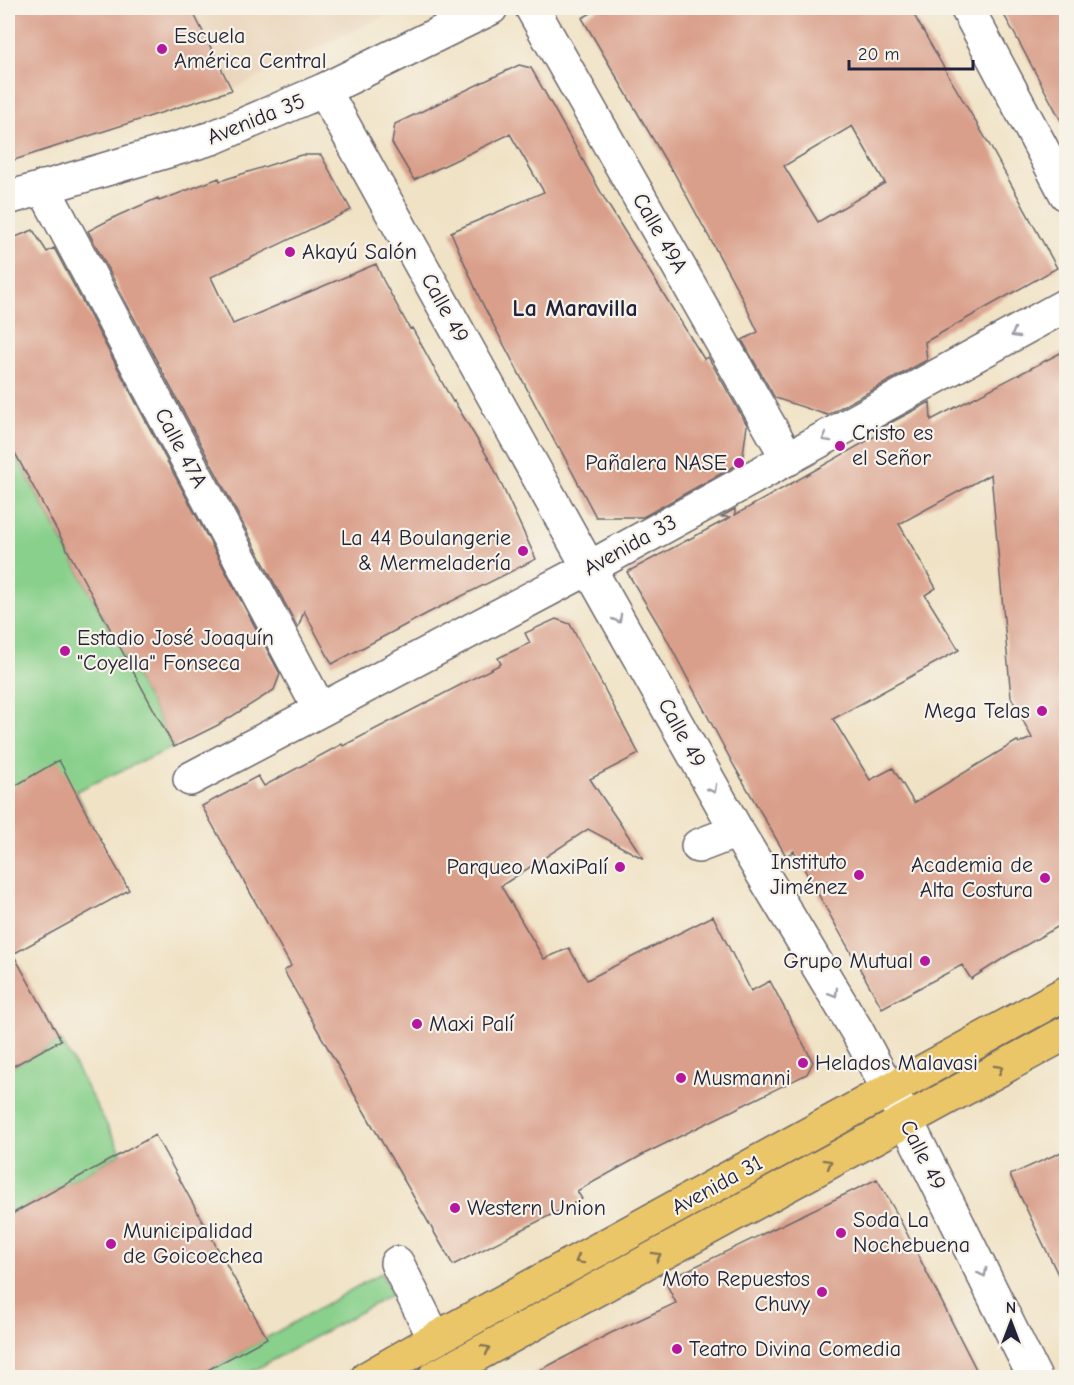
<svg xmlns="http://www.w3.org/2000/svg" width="1074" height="1385" font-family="'Comic Neue',sans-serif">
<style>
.built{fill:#e9d3b8}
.green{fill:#88d08b;stroke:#557963;stroke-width:1.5}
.building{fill:#d99f8a;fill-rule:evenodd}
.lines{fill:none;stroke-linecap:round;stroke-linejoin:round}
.minor-casing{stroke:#6a656b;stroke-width:36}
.major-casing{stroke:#6a656b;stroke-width:36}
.minor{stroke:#fff;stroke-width:33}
.major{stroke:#ebc669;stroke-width:33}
.oneway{stroke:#9c9ca7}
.oneway2{stroke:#867452}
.poi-dot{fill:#b5179e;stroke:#f7f3e8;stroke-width:2}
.labels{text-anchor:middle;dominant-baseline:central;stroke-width:4.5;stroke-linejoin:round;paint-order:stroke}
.poi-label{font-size:22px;fill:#22223b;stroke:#f7f3e8;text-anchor:start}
.street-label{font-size:22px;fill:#22223b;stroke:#f7f3e8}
.neighbourhood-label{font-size:24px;font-weight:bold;fill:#22223b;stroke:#f7f3e8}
</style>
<rect width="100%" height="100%" fill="#f7f3e8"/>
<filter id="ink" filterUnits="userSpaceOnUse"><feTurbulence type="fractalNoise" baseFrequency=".0167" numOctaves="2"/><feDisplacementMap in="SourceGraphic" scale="12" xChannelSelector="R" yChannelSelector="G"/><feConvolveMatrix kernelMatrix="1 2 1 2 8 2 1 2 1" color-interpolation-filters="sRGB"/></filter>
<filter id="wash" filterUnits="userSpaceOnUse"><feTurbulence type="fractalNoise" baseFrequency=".008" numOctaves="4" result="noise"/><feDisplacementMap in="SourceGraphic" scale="24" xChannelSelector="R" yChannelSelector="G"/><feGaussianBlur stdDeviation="1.35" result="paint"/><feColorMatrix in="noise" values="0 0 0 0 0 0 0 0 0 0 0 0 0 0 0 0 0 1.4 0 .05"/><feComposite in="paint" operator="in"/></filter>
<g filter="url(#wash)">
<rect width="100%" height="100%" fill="#f0e2c5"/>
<path class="built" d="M8,8H401L232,90L8,162Z"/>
<path class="green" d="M8,441L174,747L76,791L93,826L8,873Z
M61,1040L122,1153L8,1216V1069Z
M381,1273L393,1294L242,1377L195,1378Z"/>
<g id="blocks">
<path class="building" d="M8,8H191L232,90L8,162Z
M600,8H910L948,75L989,144L1057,268L925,342L927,360L827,415L775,398L742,340L758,332L740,294L672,169L671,170L582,18ZM852,126L885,183L818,222L784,166Z
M1000,8H1066V130L1013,31Z
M519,65L531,68L607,203L704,359L708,357L747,425L742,462L643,517H596L559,447L558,448L480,299L451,232L544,192L510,134L414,180L392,143L395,124Z
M301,155H321L351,210L211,277L233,324L376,264L383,280L410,329L412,328L453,402L454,401L492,464L536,559L428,613L332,664L304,611L298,628L88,231L119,215L158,198L159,201L219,178L220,181Z
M33,230L47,252L54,248L280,674L274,690L218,725L174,747L8,440V240Z
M1066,350V922L1007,956L971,979L962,965L882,1008L794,851L786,856L734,766L664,634L627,572L731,517H721L735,509V515L881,433L875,431L930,402L931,420ZM991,474L1011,697L1032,738L1019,743L1017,741L914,803L893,768L870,780L833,719L959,650L925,595L936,588L899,524Z
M556,619L570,624L639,754L590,779L644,859L588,829L501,886L544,959L569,948L587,980L713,916L751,991L770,981L813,1062L807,1074L646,1153L577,1191L582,1199L453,1265L346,1080L284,971L291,966L202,806L258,776L264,786L342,744L343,746L501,664L498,658L530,643L525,633Z
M59,760L93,826L129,890L13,954L61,1040L8,1069V790Z
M155,1135L267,1338L195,1377H8V1216Z
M1066,1150V1291L1010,1175Z
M877,1179L897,1214L980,1377H527L611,1333L676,1303L665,1281Z"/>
</g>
</g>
<g filter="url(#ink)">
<use href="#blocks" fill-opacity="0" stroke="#6a656b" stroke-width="1.5"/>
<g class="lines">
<g class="minor-casing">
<path id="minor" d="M532,8L788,459
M967,8L1066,194
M324,90L589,568L737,831L857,1031L889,1091L902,1112L1035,1378
M43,187L320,710
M8,198L212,138L324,90L491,8
M190,779L589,568L1066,305
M698,846L737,831
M397,1263L435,1339"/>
</g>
<g class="major-casing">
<path id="major" d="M367,1378L435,1339L1066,993
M434,1378L1066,1033"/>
</g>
<use href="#minor" class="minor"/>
<use href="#major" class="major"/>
</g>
<defs><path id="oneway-chevron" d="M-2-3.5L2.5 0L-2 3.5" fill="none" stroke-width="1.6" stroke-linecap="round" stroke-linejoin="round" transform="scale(1.5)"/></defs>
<g class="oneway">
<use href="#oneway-chevron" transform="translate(1015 334) rotate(151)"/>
<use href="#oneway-chevron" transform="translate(826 438) rotate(151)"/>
<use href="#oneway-chevron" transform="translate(618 619) rotate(61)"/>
<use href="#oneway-chevron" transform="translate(713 789) rotate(61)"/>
<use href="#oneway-chevron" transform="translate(834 993) rotate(59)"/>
<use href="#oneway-chevron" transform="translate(983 1273) rotate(63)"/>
</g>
<g class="oneway2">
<use href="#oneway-chevron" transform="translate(999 1069) rotate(-29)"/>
<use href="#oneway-chevron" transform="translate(828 1163) rotate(-29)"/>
<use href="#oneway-chevron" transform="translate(657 1256) rotate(-29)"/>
<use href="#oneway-chevron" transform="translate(579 1260) rotate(151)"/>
<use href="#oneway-chevron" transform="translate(486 1349) rotate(-29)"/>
</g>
</g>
<g class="poi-dot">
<circle cx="162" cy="49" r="6"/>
<circle cx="290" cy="252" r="6"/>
<circle cx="840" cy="446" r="6"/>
<circle cx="739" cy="463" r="6"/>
<circle cx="523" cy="551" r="6"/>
<circle cx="65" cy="651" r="6"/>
<circle cx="1042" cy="711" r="6"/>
<circle cx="620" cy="867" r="6"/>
<circle cx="859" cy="875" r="6"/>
<circle cx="1045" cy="878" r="6"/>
<circle cx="925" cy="961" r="6"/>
<circle cx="417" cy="1024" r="6"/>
<circle cx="803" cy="1063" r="6"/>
<circle cx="681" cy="1078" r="6"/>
<circle cx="455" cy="1208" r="6"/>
<circle cx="841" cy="1233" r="6"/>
<circle cx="111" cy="1244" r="6"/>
<circle cx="822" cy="1292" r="6"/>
<circle cx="677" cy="1349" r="6"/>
</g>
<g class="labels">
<g class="poi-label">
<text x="174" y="36">Escuela<tspan x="174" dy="25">América Central</tspan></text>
<text x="302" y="252">Akayú Salón</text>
<text x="852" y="433">Cristo es<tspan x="852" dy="25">el Señor</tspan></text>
<text x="727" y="463" text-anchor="end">Pañalera NASE</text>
<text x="511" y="538" text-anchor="end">La 44 Boulangerie<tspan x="511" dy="25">&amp; Mermeladería</tspan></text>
<text x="77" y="638">Estadio José Joaquín<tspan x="77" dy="25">"Coyella" Fonseca</tspan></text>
<text x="1030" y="711" text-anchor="end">Mega Telas</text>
<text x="847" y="862" text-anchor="end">Instituto<tspan x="847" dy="25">Jiménez</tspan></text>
<text x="1033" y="865" text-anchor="end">Academia de<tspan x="1033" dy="25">Alta Costura</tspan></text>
<text x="608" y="867" text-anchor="end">Parqueo MaxiPalí</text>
<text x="913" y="961" text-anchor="end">Grupo Mutual</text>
<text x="429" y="1024">Maxi Palí</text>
<text x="815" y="1063">Helados Malavasi</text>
<text x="693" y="1078">Musmanni</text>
<text x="467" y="1208">Western Union</text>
<text x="853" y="1220">Soda La<tspan x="853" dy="25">Nochebuena</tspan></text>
<text x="123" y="1231">Municipalidad<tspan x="123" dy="25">de Goicoechea</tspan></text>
<text x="810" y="1279" text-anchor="end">Moto Repuestos<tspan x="810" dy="25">Chuvy</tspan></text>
<text x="689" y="1349">Teatro Divina Comedia</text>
</g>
<g class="street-label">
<text transform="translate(256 119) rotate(-22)">Avenida 35</text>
<text transform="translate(660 233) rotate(60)">Calle 49A</text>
<text transform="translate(445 308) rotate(61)">Calle 49</text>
<text transform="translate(181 448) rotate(62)">Calle 47A</text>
<text transform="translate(630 545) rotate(-29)">Avenida 33</text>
<text transform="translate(682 733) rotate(61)">Calle 49</text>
<text transform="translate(923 1155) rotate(63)">Calle 49</text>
<text transform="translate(717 1185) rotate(-29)">Avenida 31</text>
</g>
<g class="neighbourhood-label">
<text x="575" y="308">La Maravilla</text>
</g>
</g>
<rect width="1074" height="1385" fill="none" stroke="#f7f3e8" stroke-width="30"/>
<g transform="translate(1011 1322)" stroke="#f7f3e8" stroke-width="4.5" paint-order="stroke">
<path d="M0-4.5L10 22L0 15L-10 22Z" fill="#22223b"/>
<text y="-9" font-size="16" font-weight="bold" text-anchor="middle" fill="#22223b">N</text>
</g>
<path d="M849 60v9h124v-9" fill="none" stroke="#22223b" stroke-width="3"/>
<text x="858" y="60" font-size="18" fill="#22223b" stroke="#f7f3e8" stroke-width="4.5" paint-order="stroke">20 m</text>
</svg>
